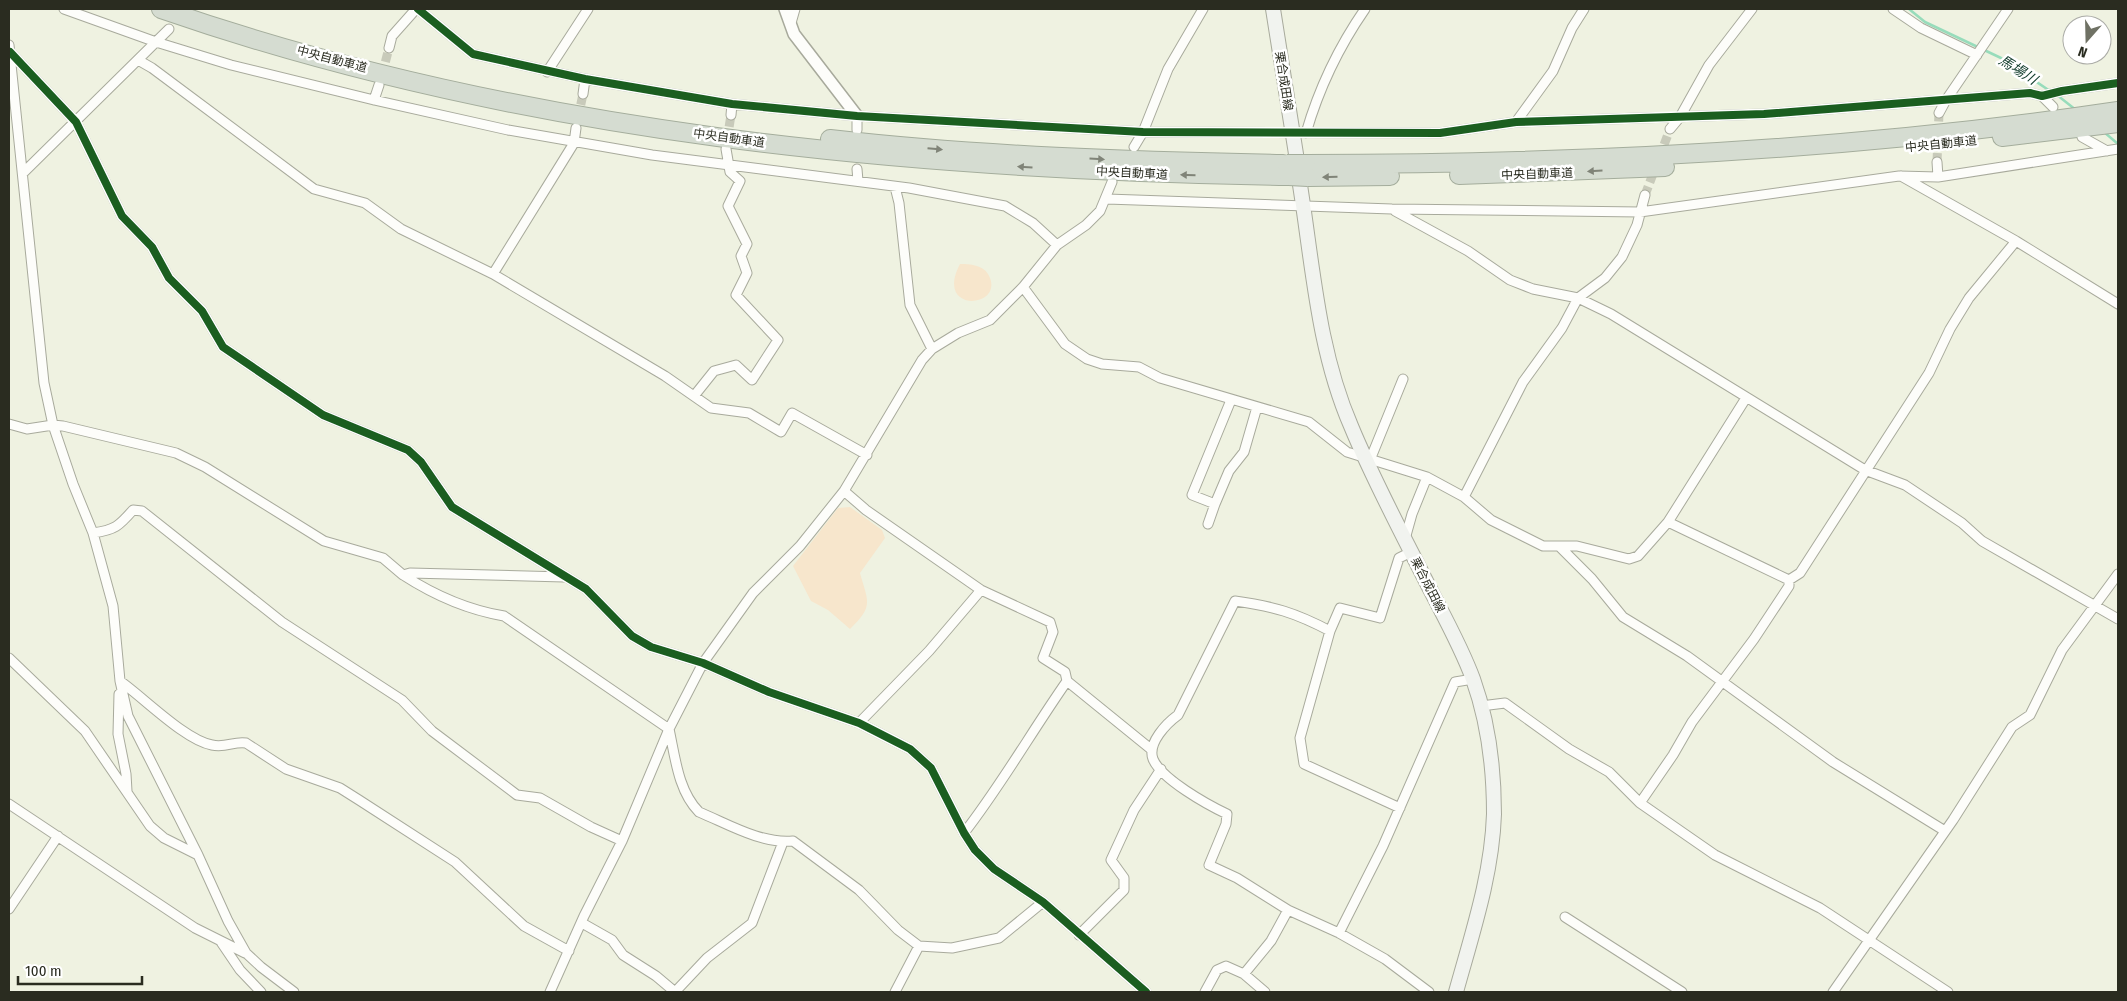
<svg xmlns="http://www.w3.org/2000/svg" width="2127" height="1001" font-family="'Fira Sans Condensed','Noto Sans JP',sans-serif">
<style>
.green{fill:#f7e6cc}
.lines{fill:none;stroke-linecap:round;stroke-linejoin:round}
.stream{stroke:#97dcbb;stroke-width:2.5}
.minor-tunnel{stroke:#c8caba;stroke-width:9;stroke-dasharray:9 4.5;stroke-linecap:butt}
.minor-casing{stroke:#a8aa9c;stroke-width:11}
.tertiary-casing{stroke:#a8aa9c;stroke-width:14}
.secondary-casing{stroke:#a8aa9c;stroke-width:16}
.motorway-casing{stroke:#a4ad9c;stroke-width:20}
.minor{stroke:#fdfdfa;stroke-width:9}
.tertiary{stroke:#fdfdfa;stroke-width:11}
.secondary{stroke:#f1f3ef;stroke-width:14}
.motorway{stroke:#d5dcd1;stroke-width:18}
.motorway-bridge-casing{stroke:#a4ad9c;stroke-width:20;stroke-linecap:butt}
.motorway-bridge{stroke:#d5dcd1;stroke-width:18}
.cycleway-casing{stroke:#fff;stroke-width:11}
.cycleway{stroke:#1b5e20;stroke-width:8}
.oneway{fill:#808478}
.labels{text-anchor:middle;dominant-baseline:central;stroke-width:5;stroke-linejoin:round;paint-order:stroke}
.street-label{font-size:12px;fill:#2a2c20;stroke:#fff}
.water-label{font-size:14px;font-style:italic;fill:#0f3a2a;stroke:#fff}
</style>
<rect width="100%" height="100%" fill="#eff2e1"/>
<path class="green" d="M960,264C970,264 983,265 988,274C1008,308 933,315 960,264Z
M850,507L882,530L885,538L860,573C868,602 874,606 850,629L828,610L811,601L793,566L838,508Z"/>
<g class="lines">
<path class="stream" d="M1909,9L1925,22L2001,58L2050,91
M2057,95L2076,110
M2104,132L2118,144"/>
<path class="minor-tunnel" d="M382,75L389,48
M578,118L583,94
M727,140L731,115
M1937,162L1939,113
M1645,195L1670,129"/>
<g class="minor-casing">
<path id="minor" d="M64,9L156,42L231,65L374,100L508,130L652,155L909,188L1005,206L1033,223L1057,245
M418,9L473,54L585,79L732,104L857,116L1143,132L1440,133L1516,122L1764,114L2030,93L2042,96L2062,91L2118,83
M1893,9L1921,28L1977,55
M791,23L795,9
M9,45L44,383L53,425L73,484L93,533L113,606L120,681L128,716L198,855L228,921L246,953L261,967L294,992
M389,48L392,36L416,9
M10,52L76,122L122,216L152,247L169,278L202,311L223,347L323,415L408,450L421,462L452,507L586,589L632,636L651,647L703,663L769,692L859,723L910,749L931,768L964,833L975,850L994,869L1043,902L1146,992
M138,60L152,68L314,189L365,203L401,229L493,274L665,376L711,408L749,413L781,432L792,413L867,455
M547,72L588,9
M583,94L585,79
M2042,96L2053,107
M374,100L379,85
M1939,113L1946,100L2008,9
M731,115L732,104
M857,116V130
M1516,122L1553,71L1572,28L1584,9
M1670,129L1680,117L1709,65L1752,9
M1306,133C1319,88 1338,48 1365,9
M2082,137L2107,151
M1134,147L1143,132L1168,69L1203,9
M1937,162L1938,177
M857,169L858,181
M23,173L169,29
M1901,176L2016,241L2118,304
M895,187L899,203L910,305L932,349
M1107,199L1392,209L1640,212L1899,176L1938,177L2118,149
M1395,211L1468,251L1510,280L1533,289L1578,298L1611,314L1865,470L1905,485L1962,523L1982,541L2118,619
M493,274L574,143L576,128
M1023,287L1065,344L1087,359L1102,364L1139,367L1160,378L1309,422L1347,452L1427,477
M694,396L714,371L736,365L752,380L778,340L736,295L747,273L741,256L747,244L728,206L740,181L730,172L726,149
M1231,400L1192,495L1215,504L1229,471L1244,452L1257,407
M9,424L27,429L53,425L63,426L176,453L205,467L324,541L383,558L403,575L410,573L564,577
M1370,460L1403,379
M844,491L866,510L981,590L1050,622L1053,632L1043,658L1065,672L1067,681L1152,750
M1464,497L1523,382L1562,328L1578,298L1605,278L1622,257L1637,225L1645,195
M1668,522L1746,398
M1208,524L1215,504
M93,533C115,530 119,526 133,510L142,511L282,622L402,700L432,731L517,795L540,798L591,827L622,841
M1405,539L1412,514L1427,477L1464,497L1491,520L1543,546H1577L1629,559L1638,556L1668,522L1789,580
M1559,546L1592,579L1623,617L1687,656L1833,762L1945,831
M403,575C434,595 468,610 504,616L669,729C675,756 678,791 699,812C728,824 761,844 793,841L859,890L898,930L919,946L952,948L999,938L1043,902
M1330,631L1340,608L1380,618L1399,558L1411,552
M9,658L85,731L150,826L164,838L198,855
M120,681C144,698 185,740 212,745C226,748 234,741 246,743L286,769L340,788L359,800L455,862L524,926L569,951
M119,694L118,734L126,774L127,791
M1481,706L1505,703L1569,749L1609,772L1640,803L1715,855L1820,908L1948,992
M859,723L929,651L981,590
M1640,803L1673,755L1692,722L1754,639L1789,586V580L1800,573L1929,373L1950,329L1969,298L2016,241
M9,804L195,928L245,953
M1400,808L1304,764L1300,738L1330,631C1296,613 1273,606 1235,601L1178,715C1167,723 1147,743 1153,759C1161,779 1208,805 1227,814L1226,824L1209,865L1237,878L1288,910L1339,933L1385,959L1429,992
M964,833C1002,784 1032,731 1067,681
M9,909L58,836
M1565,917L1682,992
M582,923L612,940L623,955L656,976L675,992
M1339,933L1383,846L1455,682L1473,679
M1079,935L1124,890V878L1111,860L1134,810L1161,769
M221,942L240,970L261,992
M1244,974L1265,992
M550,992L584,916L622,841L669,729L703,663L753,593L800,546L844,491L922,360L932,349L958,333L990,320L1023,287L1057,245L1086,225L1100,211L1112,182
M675,992L707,958L752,923L783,842
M895,992L919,946
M1205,992L1217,970L1226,966L1244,974L1271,941L1288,910
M1833,992L1953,820L2012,727L2030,715L2062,650L2118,574"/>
</g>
<g class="tertiary-casing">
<path id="tertiary" d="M785,9L794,34L857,116"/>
</g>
<g class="secondary-casing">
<path id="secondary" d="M1273,9L1296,154
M1300,185C1313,267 1318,350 1351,426C1374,482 1404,537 1431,591C1446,620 1462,649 1473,679C1488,721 1494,769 1494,814C1492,875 1472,934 1456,992"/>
</g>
<g class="motorway-casing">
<path id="motorway" d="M161,9C521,134 910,170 1289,176
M2002,137L2118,123
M830,139C980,156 1132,161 1283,164
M1306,164C1577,164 1850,151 2118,111
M1459,175L1665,167
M1308,177L1390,176"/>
</g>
<use href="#minor" class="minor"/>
<use href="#tertiary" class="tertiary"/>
<use href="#secondary" class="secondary"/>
<use href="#motorway" class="motorway"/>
<g class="motorway-bridge-casing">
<path id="motorway-bridge" d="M1287,164H1306
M1289,176L1308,177"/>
</g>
<use href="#motorway-bridge" class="motorway-bridge"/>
<g class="cycleway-casing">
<path id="cycleway" d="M418,9L473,54L585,79L732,104L857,116L1143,132L1440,133L1516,122L1764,114L2030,93L2042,96L2062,91L2118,83
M10,52L76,122L122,216L152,247L169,278L202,311L223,347L323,415L408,450L421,462L452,507L586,589L632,636L651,647L703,663L769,692L859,723L910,749L931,768L964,833L975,850L994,869L1043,902L1146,992"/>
</g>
<use href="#cycleway" class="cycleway"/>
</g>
<defs><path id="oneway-solid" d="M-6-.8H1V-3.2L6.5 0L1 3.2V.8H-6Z" transform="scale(1.25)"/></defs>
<g class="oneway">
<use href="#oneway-solid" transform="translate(935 149) rotate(5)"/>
<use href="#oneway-solid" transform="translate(1097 159) rotate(3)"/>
<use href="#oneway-solid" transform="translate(1025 167) rotate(-176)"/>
<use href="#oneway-solid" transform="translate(1595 171) rotate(177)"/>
<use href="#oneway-solid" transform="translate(1188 175) rotate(-179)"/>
<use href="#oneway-solid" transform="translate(1330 177) rotate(179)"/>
</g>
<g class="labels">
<g class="street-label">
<text transform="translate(332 59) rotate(15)">中央自動車道</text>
<text transform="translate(1284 81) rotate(81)">栗合成田線</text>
<text transform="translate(729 138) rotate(8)">中央自動車道</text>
<text transform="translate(1941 144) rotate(-6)">中央自動車道</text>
<text transform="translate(1132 173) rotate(3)">中央自動車道</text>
<text transform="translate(1537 174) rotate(-2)">中央自動車道</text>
<text transform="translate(1428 585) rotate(63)">栗合成田線</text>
</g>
<g class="water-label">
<text transform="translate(2018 70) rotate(32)">馬場川</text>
</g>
</g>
<rect width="2127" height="1001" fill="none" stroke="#2a2c20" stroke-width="20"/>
<g transform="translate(2087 40) rotate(200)"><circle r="24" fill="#ffffff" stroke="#aaaba6"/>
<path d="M0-4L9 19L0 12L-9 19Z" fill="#6f7164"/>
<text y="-8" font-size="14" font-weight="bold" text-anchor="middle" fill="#2a2c20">N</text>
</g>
<path d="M18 976v8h124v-8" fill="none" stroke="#2a2c20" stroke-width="2.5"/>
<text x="25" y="976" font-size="15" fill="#2a2c20" stroke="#ffffff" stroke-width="4" paint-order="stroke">100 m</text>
</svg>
